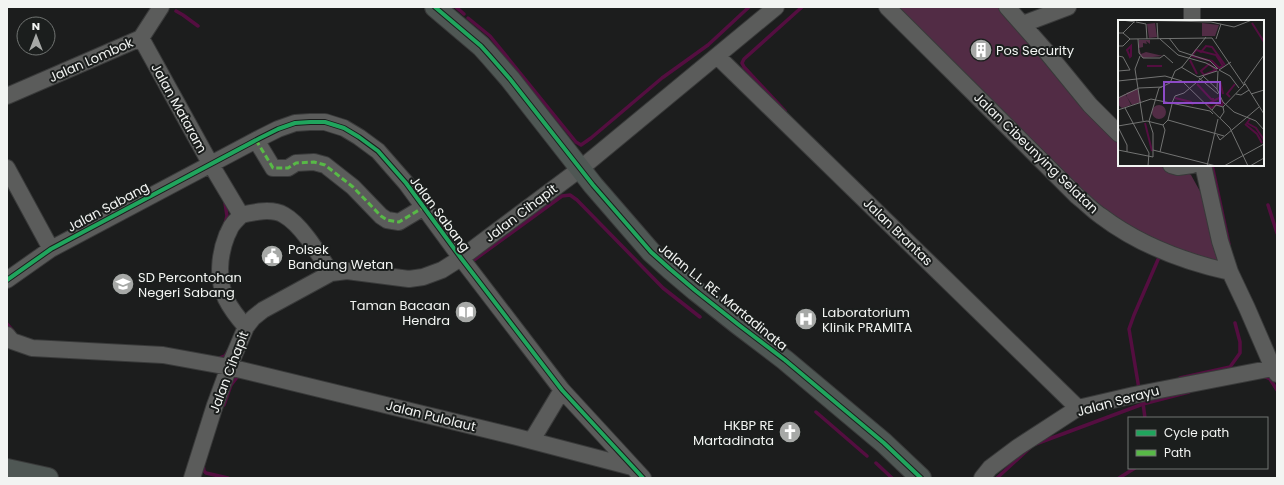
<svg xmlns="http://www.w3.org/2000/svg" width="1284" height="485" font-family="Poppins,sans-serif">
<style>
.green{fill:#522c45}
.lines{fill:none;stroke-linecap:round;stroke-linejoin:round}
.stream{stroke:#540e40;stroke-width:3.5}
.minor-casing{stroke:#393a3a;stroke-width:18}
.major-casing{stroke:#393a3a;stroke-width:22}
.minor{stroke:#5b5c5b;stroke-width:16}
.major{stroke:#4f5754;stroke-width:20}
.quiet{stroke:#58b947;stroke-width:3;stroke-dasharray:6 3;stroke-linecap:butt}
.cycleway-casing{stroke:#1b1e1d;stroke-width:6}
.cycleway{stroke:#20a55d;stroke-width:4}
.labels{text-anchor:middle;dominant-baseline:central;stroke-width:4;stroke-linejoin:round;paint-order:stroke}
.poi-label{font-size:13px;fill:#f2f4f2;stroke:#1b1e1d;text-anchor:start}
.street-label{font-size:13px;fill:#f2f4f2;stroke:#1b1e1d}
.inset-river{fill:none;stroke:#540e40;stroke-width:2}
.inset-road{fill:none;stroke:#727372;stroke-width:1}
.view{fill:#8d4ac7;fill-opacity:0.15;stroke:#8d4ac7;stroke-width:2}
.inset-edge{fill:none;stroke:#f2f4f2;stroke-width:2}
</style>
<rect width="100%" height="100%" fill="#1c1d1d"/>
<path class="green" d="M894,7H1005L1119,137V165H1159L1168,170L1186,172L1191,175L1201,193L1222,256L1219,261L1159,245L1104,212Z"/>
<g class="lines">
<path class="stream" d="M456,7L464,14
M176,11L183,15L198,26
M468,18L490,36L576,142L581,145L591,138L662,78L708,45L749,7
M785,111L744,67L742,63L744,59L802,7
M1212,165L1229,244
M1268,205L1277,233
M225,224L227,216L225,203
M471,264L474,260L562,196L570,195L577,200L663,288L700,317
M7,324L13,331
M217,359L225,356L228,351
M1263,376L1270,379L1277,390
M1180,378L1230,367L1240,353V342L1235,323
M1139,389L1129,329L1134,315L1160,255
M1143,403L1145,418
M224,405L231,385L238,376H241
M816,412L867,456
M876,463L892,478
M203,464L204,471L206,473L228,478
M997,478L1033,445L1143,404L1189,392
M1119,478L1135,468"/>
<g class="minor-casing">
<path id="minor" d="M887,7L1077,196C1085,202 1092,210 1101,216C1138,244 1185,262 1230,272
M1007,7L1045,50L1090,105L1119,134
M1192,7V21
M1023,24L1068,7
M141,38L210,163L241,215C239,218 235,221 233,224C230,227 229,232 227,235C219,255 217,279 226,299C231,309 238,318 246,327
M717,56L1078,408
M7,96L141,38L161,7
M256,140L273,168H288L296,163L314,162L325,165L353,187L381,216L387,220L399,222L424,207
M1171,165L1178,167L1192,165
M1203,165L1220,241L1230,272L1247,308L1273,368L1277,374
M7,168L51,249
M241,215C254,212 272,208 284,215C302,225 320,256 331,273
M7,280L51,249L260,138L278,129L295,123L310,122H325L344,128L359,137L378,151L406,183L461,258L562,390L643,478
M7,335L12,341L32,348L163,355L229,367L517,437L632,467
M532,440L562,390
M192,478L215,405L229,367L246,327L253,318L263,310L331,273L347,271L409,279L423,277L442,270L461,258L580,169L776,7
M982,478L990,468L1018,447L1078,408L1134,395L1273,368"/>
</g>
<g class="major-casing">
<path id="major" d="M435,7L481,46L490,56L510,79L593,185L651,252L670,269L696,291L739,325L785,360L884,443L921,478
M7,469L48,478"/>
</g>
<use href="#minor" class="minor"/>
<use href="#major" class="major"/>
<path class="quiet" d="M256,140L273,168H288L296,163L314,162L325,165L353,187L381,216L387,220L399,222L424,207"/>
<g class="cycleway-casing">
<path id="cycleway" d="M435,7L481,46L490,56L510,79L593,185L651,252L670,269L696,291L739,325L785,360L884,443L921,478
M7,280L51,249L260,138L278,129L295,123L310,122H325L344,128L359,137L378,151L406,183L461,258L562,390L643,478"/>
</g>
<use href="#cycleway" class="cycleway"/>
</g>
<defs>
<g id="building-disc" transform="scale(1.15)"><circle r="9.5" fill="#a7a9a7" stroke="#1b1e1d"/><path d="M-4-6H4V6H1V3H-1V6H-4ZM-2.5-4.3h1.7v1.8h-1.7ZM.8-4.3h1.7v1.8H.8ZM-2.5-1h1.7V.8h-1.7ZM.8-1h1.7V.8H.8Z" fill="#fff"/></g>
<g id="civic-disc" transform="scale(1.15)"><circle r="9.5" fill="#a7a9a7" stroke="#1b1e1d"/><path d="M-.6-6.5H3V-4.5H.6V-3L4-1V1h2V6H-6V1h2V-1L-.6-3ZM-1.2 2.5V6h2.4V2.5Z" fill="#fff"/></g>
<g id="school-disc" transform="scale(1.15)"><circle r="9.5" fill="#a7a9a7" stroke="#1b1e1d"/><path d="M0-5L7-2L0 1L-7-2ZM-4 1L0 2.5L4 1V4Q0 6-4 4Z" fill="#fff"/></g>
<g id="library-disc" transform="scale(1.15)"><circle r="9.5" fill="#a7a9a7" stroke="#1b1e1d"/><path d="M-6-4Q-3-5.5-.7-3.5V5Q-3 3-6 4ZM6-4Q3-5.5 .7-3.5V5Q3 3 6 4Z" fill="#fff"/></g>
<g id="hospital-disc" transform="scale(1.15)"><circle r="9.5" fill="#a7a9a7" stroke="#1b1e1d"/><path d="M-5-5h3v3.5h4V-5h3V5h-3V1.5h-4V5h-3Z" fill="#fff"/></g>
<g id="church-disc" transform="scale(1.15)"><circle r="9.5" fill="#a7a9a7" stroke="#1b1e1d"/><path d="M-1.2-6h2.4v3.5h3.3v2.4h-3.3V6h-2.4V-.1h-3.3v-2.4h3.3Z" fill="#fff"/></g>
</defs>
<g fill-rule="evenodd">
<use href="#building-disc" x="981" y="50"/>
<use href="#civic-disc" x="272" y="256"/>
<use href="#school-disc" x="123" y="284"/>
<use href="#library-disc" x="466" y="312"/>
<use href="#hospital-disc" x="806" y="319"/>
<use href="#church-disc" x="790" y="432"/>
</g>
<g class="labels">
<g class="poi-label">
<text x="996" y="50">Pos Security</text>
<text x="288" y="249">Polsek<tspan x="288" dy="15">Bandung Wetan</tspan></text>
<text x="138" y="277">SD Percontohan<tspan x="138" dy="15">Negeri Sabang</tspan></text>
<text x="450" y="305" text-anchor="end">Taman Bacaan<tspan x="450" dy="15">Hendra</tspan></text>
<text x="822" y="312">Laboratorium<tspan x="822" dy="15">Klinik PRAMITA</tspan></text>
<text x="774" y="425" text-anchor="end">HKBP RE<tspan x="774" dy="15">Martadinata</tspan></text>
</g>
<g class="street-label">
<text transform="translate(91 60) rotate(-24)">Jalan Lombok</text>
<text transform="translate(179 108) rotate(61)">Jalan Mataram</text>
<text transform="translate(1036 153) rotate(44)">Jalan Cibeunying Selatan</text>
<text transform="translate(108 207) rotate(-28)">Jalan Sabang</text>
<text transform="translate(521 213) rotate(-37)">Jalan Cihapit</text>
<text transform="translate(440 214) rotate(53)">Jalan Sabang</text>
<text transform="translate(898 232) rotate(44)">Jalan Brantas</text>
<text transform="translate(723 297) rotate(39)">Jalan L.L. RE. Martadinata</text>
<text transform="translate(229 372) rotate(-69)">Jalan Cihapit</text>
<text transform="translate(1118 401) rotate(-15)">Jalan Serayu</text>
<text transform="translate(431 416) rotate(14)">Jalan Pulolaut</text>
</g>
</g>
<g transform="translate(1118 20)">
<rect width="146" height="146" fill="#1c1d1d"/>
<path d="M37,3L39,17L31,18L29,4ZM84,3L101,5L97,16H84ZM21,20H32V24L28,21L29,24L25,23V27L21,28L23,34L28,32L45,36L25,38L21,33ZM20,69L23,82L14,85L9,77L13,85L4,88L0,85V78L7,74L9,77L8,73ZM34 92a7 7 0 1 1 14 0a7 7 0 1 1-14 0Z" fill="#522c45"/>
<path class="inset-river" d="M134,3L146,22M13,26V36L12,37L9,30ZM78,30L98,35L105,46L101,48L94,41L74,36ZM79,30L83,32L88,26L94,27L107,45M72,40L79,54M91,44L98,50L86,55L83,51ZM29,46H44M102,61L105,74M79,64L93,79H96M112,77L109,74L117,64M57,78L73,82L75,85M101,78L105,83L104,85H98L93,88L89,84ZM132,99L129,103L138,108L146,120M27,103L34,131M127,104L139,114L144,123"/>
<path class="inset-road" d="M4,0L17,2M14,0L93,2L116,7L134,0M18,2L28,4L29,19M39,3L40,19M0,13H5L12,19L94,18L126,65M5,13L16,2M51,18L61,31L92,41L100,49M20,19L21,33L25,38H42L46,35L55,43M42,19L60,35L88,43L99,49M98,19L103,4M0,26H5L12,19M0,36L5,37L12,50M22,36L17,49L25,101M63,47L80,57L99,51M101,50L112,56L121,68M101,50L113,42M0,51L12,50M100,51L99,69L105,82L116,92L138,101L146,110M85,56L99,69M81,58L100,74M0,61L47,56L64,61L112,108L130,146M126,62L146,94M126,63L146,35M118,74L123,75L131,70M133,74L146,70M0,78L21,68L44,67M54,83L57,76L66,73L85,57M105,87L127,64M7,88L31,133L30,146M0,90L33,79L92,91L95,94M94,90L98,85L105,87L106,92L102,98M50,100L106,116M31,101L41,68L52,63L57,51L64,47L88,17M45,105L50,100L54,84M0,106L29,101L45,105M0,107L9,125V132M99,115L102,120L141,87M0,130L35,137V113L31,101M35,130L98,146M42,132L47,110L45,105M89,146L100,99M106,146L146,124M132,146L146,138"/>
<path class="view" d="M46,62H102V83H46Z"/>
<rect width="146" height="146" class="inset-edge"/>
</g>
<rect width="1284" height="485" fill="none" stroke="#f2f4f2" stroke-width="16"/>
<rect x="1128" y="417" width="140" height="52" fill="#1b1e1d" stroke="#717472"/>
<rect x="1136" y="430" width="20" height="6" fill="#20a55d" stroke="#717472"/>
<text x="1164" y="437" font-size="12" fill="#f2f4f2">Cycle path</text>
<rect x="1136" y="450" width="20" height="6" fill="#58b947" stroke="#717472"/>
<text x="1164" y="457" font-size="12" fill="#f2f4f2">Path</text>
<g transform="translate(36 36)"><circle r="19" fill="#1b1e1d" stroke="#717472"/>
<path d="M0-3L7 15L0 10L-7 15Z" fill="#a7a9a7"/>
<text y="-6" font-size="11" font-weight="bold" text-anchor="middle" fill="#f2f4f2">N</text>
</g>
</svg>
